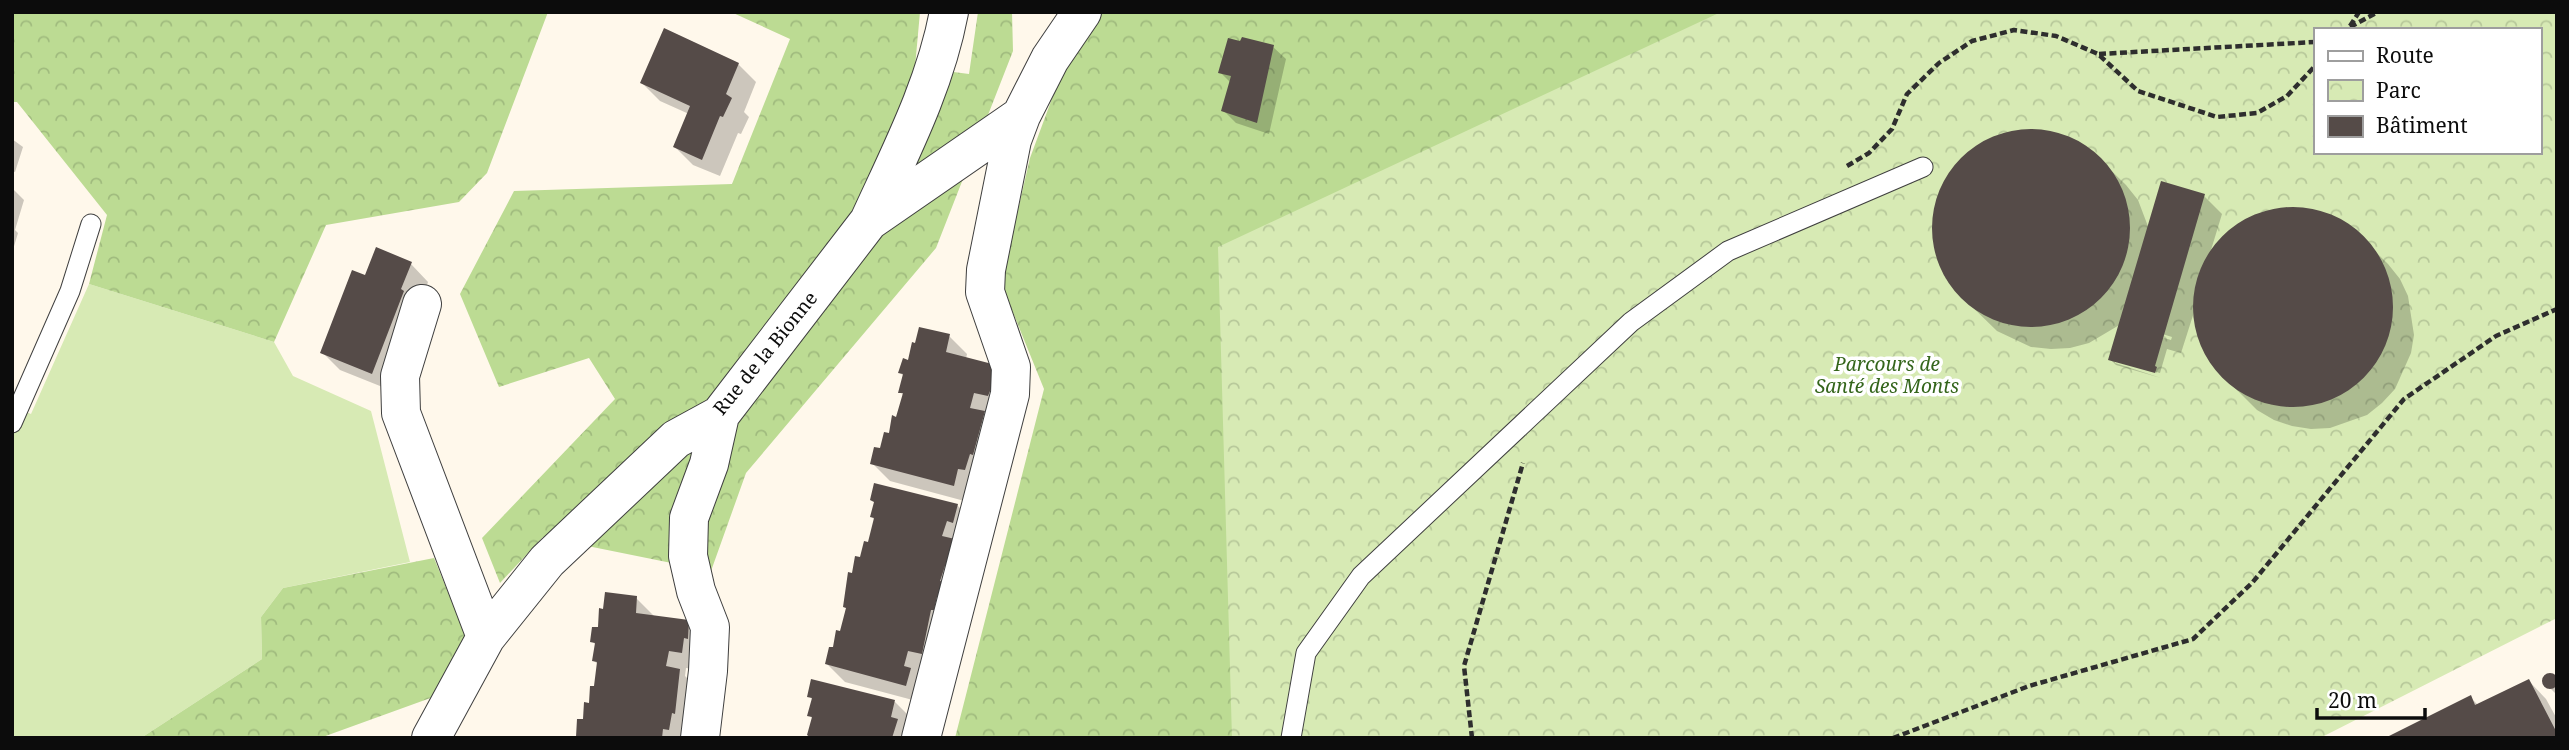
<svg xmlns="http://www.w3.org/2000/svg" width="2569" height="750" font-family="'Noto Serif',serif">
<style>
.grass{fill:#d7eab4}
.forest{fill:url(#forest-crowns)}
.park{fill:url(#park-crowns);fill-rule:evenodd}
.shadow{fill:#0003;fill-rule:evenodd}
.building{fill:#554b48}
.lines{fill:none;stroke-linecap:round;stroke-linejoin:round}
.service-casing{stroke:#3f3f3f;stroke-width:21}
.minor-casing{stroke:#3f3f3f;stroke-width:40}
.path{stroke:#2e2e2e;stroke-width:4.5;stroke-dasharray:7 3.5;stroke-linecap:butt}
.service{stroke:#fff;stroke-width:19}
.minor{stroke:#fff;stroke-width:38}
.labels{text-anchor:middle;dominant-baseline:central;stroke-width:7;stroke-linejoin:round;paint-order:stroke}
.street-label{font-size:19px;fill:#0c0c0c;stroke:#fff}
.park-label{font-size:19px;font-style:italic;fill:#34651b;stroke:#fff}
</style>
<defs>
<pattern id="forest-crowns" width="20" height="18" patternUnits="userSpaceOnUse" patternTransform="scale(1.75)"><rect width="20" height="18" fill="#bcdb93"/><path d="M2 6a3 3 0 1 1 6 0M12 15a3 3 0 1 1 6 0" fill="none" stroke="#a0bb7e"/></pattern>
<pattern id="park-crowns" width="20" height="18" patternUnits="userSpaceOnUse" patternTransform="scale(1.75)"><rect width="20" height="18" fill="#d7eab4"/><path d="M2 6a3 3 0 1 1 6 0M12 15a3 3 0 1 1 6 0" fill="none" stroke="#b7c89a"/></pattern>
</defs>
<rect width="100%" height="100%" fill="#fff8eb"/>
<path class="grass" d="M89,284L274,342L293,376L371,411L410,562L283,588L261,617L262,659L141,738H12V406L31,414Z"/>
<path class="forest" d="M12,12H548L487,173L459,202L326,225L274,342L89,284L107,215L17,102H12Z
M731,12H920L915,67L969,74L978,12H1012L1013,51L936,248L746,473L711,571L543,537L500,583L482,538L615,399L589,358L499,387L460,294L514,191L732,184L790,39Z
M1084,12H2313L2315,30L1262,738H955L1044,389L1001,283L1030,158Z
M434,558L466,636L436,696L320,738H141L262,659L261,617L283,588Z"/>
<path class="park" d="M1721,12H2557V618L2320,738H1232L1218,247ZM2315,30H2539V152H2315Z"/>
<path class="shadow" d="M665,30L738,64L756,82L744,112L749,117L741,134L738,133L720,176L693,165L675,147L689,114L660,101L642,83Z
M1241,43L1273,47L1286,59L1269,134L1236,123L1223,110L1231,83L1220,72Z
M2035,130L2072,139L2089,149L2126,185L2138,200L2149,229L2204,196L2222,214L2211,250L2241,223L2259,215L2278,210L2297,209L2334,218L2351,228L2388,264L2400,279L2408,296L2414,335L2411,353L2395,389L2382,403L2367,415L2330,428L2311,429L2292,426L2274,420L2257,410L2234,387L2209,359L2200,341L2195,309L2181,353L2167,349L2160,373L2115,360V363L2161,378L2116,365L2110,359L2121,324L2089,343L2070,348L2051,349L2031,347L1997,331L1960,295L1939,262L1933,224L1943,187L1952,171L1965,156L1998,136L2016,131ZM2140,327L2172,337L2171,340L2140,331Z
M12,139L23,147L15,172L12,171Z
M12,188L24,200L15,230L18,233L12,253Z
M411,264L428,282L390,390L340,370L322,352L366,277Z
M949,336L967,354L966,359L999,367L972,503L890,481L872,463L897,419L904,396L900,392L904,376L900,373L909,362Z
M957,505L975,523L924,703L845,682L827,664L841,633L853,575L870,544L875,520L872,517Z
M636,598L654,616L688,622L706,640L700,670L686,668L685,676L697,688L688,738H579L596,687L599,665L594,661L596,645L592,641L599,629Z
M2549,675L2557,677V695L2544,682Z
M2529,681L2546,699L2557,719V738H2389L2470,697L2479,706Z
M809,696L895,702L913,720L914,738H812L813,719L809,715L813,700Z"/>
<path class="building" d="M664,28L739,63L726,94L732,98L723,117L720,116L702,160L673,147L690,106L640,83Z
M1242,37L1274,45L1257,123L1221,111L1231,76L1218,73L1228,38L1240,41Z
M1932 228a99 99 0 1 1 198 0a99 99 0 1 1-198 0Z
M2161,181L2205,194L2155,366L2157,367L2155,373L2108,360Z
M2193 307a100 100 0 1 1 200 0a100 100 0 1 1-200 0Z
M376,247L412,262L401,289L404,291L372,374L320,353L352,270L365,275Z
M919,327L950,334L946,352L1000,366L988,396L974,393L970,408L985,411L973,455L970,454L965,470L958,469L954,486L870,464L874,447L880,448L884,432L889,433L892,415L896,417L903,393H898L903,374L898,373L903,358L908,360L912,342L915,343Z
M874,483L958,504L953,523L947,521L942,536L955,539L948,567L945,566L940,581L944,582L941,598L937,597L934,610H931L922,654L908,651L904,666L911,668L906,686L825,664L829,647H833L836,630L840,631L846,608L843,607L848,572L852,573L855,556L860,557L864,541L868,542L874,518L870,517L874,502L870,500Z
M605,592L637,596L636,613L689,620L688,639L684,638L682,653L669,651L666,666L680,669L675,714L672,713L669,730L663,729L662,738L576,737L577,719H583L584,702L589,703L590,686H594L597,662L592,661L595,643L590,642L592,627H598L599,608L603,609Z
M2542 681a8 8 0 1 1 16 0a8 8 0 1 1-16 0Z
M811,679L895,700L891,717L898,719L892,738H811L807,735L812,717L807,716L812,698L807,697Z
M2529,679L2557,733V738H2385L2471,695L2475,705Z"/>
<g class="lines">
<g class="service-casing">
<path id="service" d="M12,423L70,291L91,224
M1291,738L1306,653L1361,576L1631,322L1728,251L1923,167"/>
</g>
<g class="minor-casing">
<path id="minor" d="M869,221C900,153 935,86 949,12
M422,304L400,376L401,413L486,637
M431,738L486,637L547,561L676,439L720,415L869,221L1021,116L1050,59L1082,12
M700,738L708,671L710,627L696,591L688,556L689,518L709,464L720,415
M921,738L1010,394L1011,367L985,292L986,270L1012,140L1021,116"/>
</g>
<path class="path" d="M2350,26L2359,12
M2350,27L2378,12
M2099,54L2315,42
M1847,166L1869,153L1892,129L1907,94L1939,63L1972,41L2014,30L2056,36L2098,54L2138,91L2217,117L2257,113L2287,96L2315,66
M1472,738L1464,666L1523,463
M1893,738L2029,686L2193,639L2252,583L2404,399L2496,336L2557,309"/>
<use href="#service" class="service"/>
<use href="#minor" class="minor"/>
</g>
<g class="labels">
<g class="street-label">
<text transform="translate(765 353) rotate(-51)">Rue de la Bionne</text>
</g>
<g class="park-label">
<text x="1887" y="364">Parcours de<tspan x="1887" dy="22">Santé des Monts</tspan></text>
</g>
</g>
<rect width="2569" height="750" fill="none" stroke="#0c0c0c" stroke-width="28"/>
<rect x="2314" y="28" width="228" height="126" fill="#ffffff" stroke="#9e9e9e" stroke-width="2"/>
<rect x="2328" y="51" width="35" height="10" fill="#ffffff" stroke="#9e9e9e" stroke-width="2"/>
<text x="2376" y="63" font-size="21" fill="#0c0c0c">Route</text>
<rect x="2328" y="80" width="35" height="21" fill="url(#park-crowns)" stroke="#9e9e9e" stroke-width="2"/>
<text x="2376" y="98" font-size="21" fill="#0c0c0c">Parc</text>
<rect x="2328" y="116" width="35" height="21" fill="#554b48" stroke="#9e9e9e" stroke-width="2"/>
<text x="2376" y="133" font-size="21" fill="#0c0c0c">Bâtiment</text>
<path d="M2317 708v10h108v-10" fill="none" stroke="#0c0c0c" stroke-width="3.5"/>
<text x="2328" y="708" font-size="21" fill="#0c0c0c" stroke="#ffffff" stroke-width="5" paint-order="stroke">20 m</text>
</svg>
